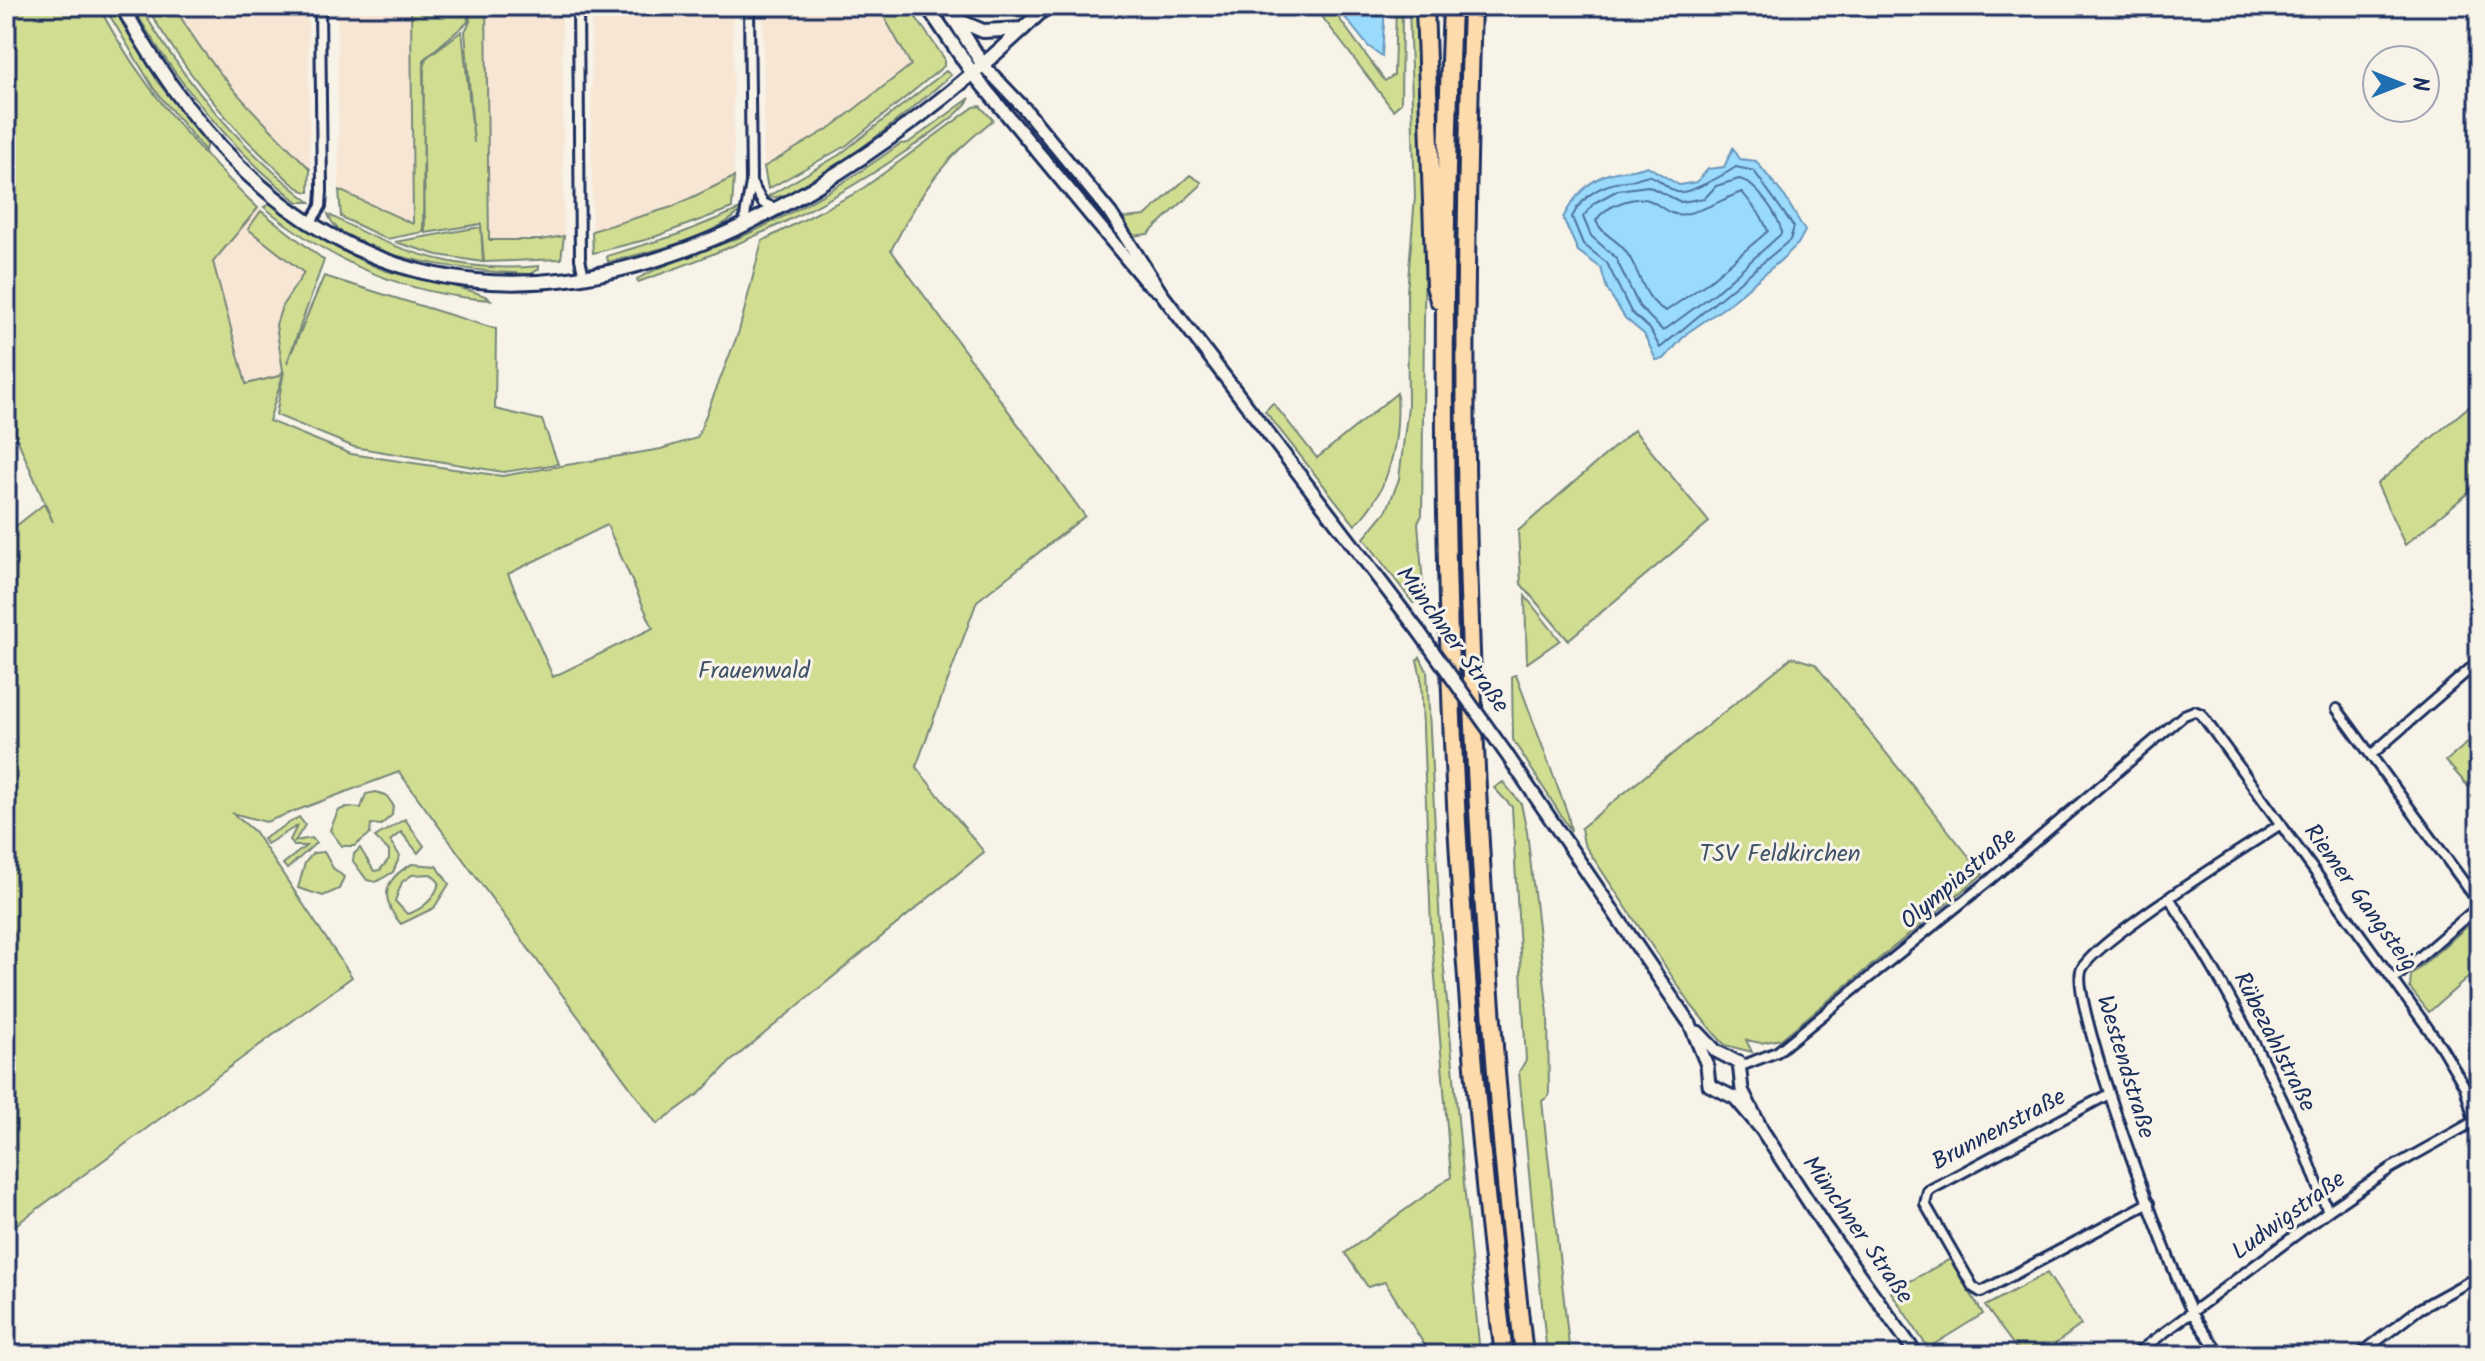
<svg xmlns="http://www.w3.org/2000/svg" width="2485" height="1361" font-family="Kalam,sans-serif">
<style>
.built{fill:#f8e6d5}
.green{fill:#d1de91;stroke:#768678;stroke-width:2;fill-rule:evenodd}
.water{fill:#9adafb;stroke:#6796bc;stroke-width:2}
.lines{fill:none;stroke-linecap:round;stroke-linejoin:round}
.shore{stroke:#4e739d;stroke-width:2}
.minor-casing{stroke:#1b2f5e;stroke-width:14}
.tertiary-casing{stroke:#1b2f5e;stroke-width:17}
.secondary-casing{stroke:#1b2f5e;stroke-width:18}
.motorway-casing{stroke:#1b2f5e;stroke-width:22}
.minor{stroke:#f7f3e8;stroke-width:8}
.tertiary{stroke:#f7f3e8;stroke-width:11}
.secondary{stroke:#f7f3e8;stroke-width:12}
.motorway{stroke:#fedbac;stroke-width:16}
.tertiary-bridge-casing{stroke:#1b2f5e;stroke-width:17;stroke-linecap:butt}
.tertiary-bridge{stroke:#f7f3e8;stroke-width:11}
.labels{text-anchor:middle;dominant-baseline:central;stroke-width:6;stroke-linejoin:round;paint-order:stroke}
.street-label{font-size:24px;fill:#1b2f5e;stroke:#f7f3e8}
.park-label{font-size:24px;fill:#3f5268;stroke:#f7f3e8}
</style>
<rect width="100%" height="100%" fill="#f7f3e8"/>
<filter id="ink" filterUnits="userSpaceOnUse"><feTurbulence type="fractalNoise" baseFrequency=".0125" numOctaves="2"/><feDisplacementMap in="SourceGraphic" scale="16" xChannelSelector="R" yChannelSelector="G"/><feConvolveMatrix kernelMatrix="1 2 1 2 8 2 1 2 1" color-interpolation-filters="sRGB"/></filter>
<g filter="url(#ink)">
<path class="built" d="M174,6H308L310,169L247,108L195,44Z
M337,6H411L413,225L339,190Z
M486,6H562L564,236L489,240Z
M591,6H733L734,177L672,207L592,231Z
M763,6H878L911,65L833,126L764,167Z
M258,208L261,211L249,230L304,273L282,306L276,325L283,371L279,376L246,385L212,262Z"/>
<path class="green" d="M6,6H98C141,85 193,146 258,208L213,262L246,384L279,376L283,371L276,325L282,306L304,273L248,229L261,211L324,260L287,363L324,276L496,329L495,409L542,420L558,464L503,472L354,447L276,415L284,371L269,421L351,454L502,476L661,449L697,438L739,331L762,241L858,192L974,107L980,106L993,120C938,164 924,189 891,250L1085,516L977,601L916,767L984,852L730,1062L700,1093L657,1124L399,772L266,822L232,813L254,831L352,977L6,1232V534L44,504L53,522L6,413ZM607,525L653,628L553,677L508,574Z
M104,6H112L160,85L207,142L205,151L154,89Z
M132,6H140C185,83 240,148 310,202H298C230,148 176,82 132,6Z
M146,6H174C210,70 258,117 310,169L309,192C298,191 284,176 275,167C223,120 182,66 146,6Z
M411,6H467L468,22L424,59L423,232L387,239L341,217L339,190L413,224Z
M469,6H486L489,240H540L564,236L561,259L484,262L481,224L425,233L423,73L426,58L462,31L474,143L465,31L470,22Z
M878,6H908L944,58V66L847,145L768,189L764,167L833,126L911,65Z
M1314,6H1330L1385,81L1394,75L1396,6H1402L1401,103L1393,110Z
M1409,6H1415L1425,225L1422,515L1418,523L1424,598L1413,603L1364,538L1387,510L1399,479L1408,406L1407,292L1415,197Z
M946,71L951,75C923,100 799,206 767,197L839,155Z
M970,98C961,114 935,130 919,142C832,205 739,247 638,282L637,279C673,259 714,249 752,232C804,208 853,178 900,144L908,143Z
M1190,175L1201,182L1200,186L1148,234L1132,236L1124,218L1145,216Z
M734,177L732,208L649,239L593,253L592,231L672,207Z
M271,203C305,231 343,254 384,270C406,278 481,289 491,300C406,295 329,261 264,207Z
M743,208C718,238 645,253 608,262L607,256L677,235Z
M328,214C392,251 464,274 539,266V269L531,274C490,273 343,260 328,214Z
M481,227L483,262L438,255L395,242Z
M1397,393C1400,441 1390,491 1355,525L1265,411L1273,403L1317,458Z
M2479,398V484L2405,545L2377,484Z
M1634,430L1709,522L1568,640L1521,584L1518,531Z
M1525,596L1560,640L1527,663Z
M1420,657L1427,671L1440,927L1480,1355H1431L1385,1282L1368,1287L1345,1253L1451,1177L1431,927L1421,678L1417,660Z
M1792,657L1815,664L1983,874L1781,1039L1761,1043L1746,1040L1752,1052L1725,1045L1714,1033L1691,1005L1584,844L1581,828Z
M1516,675L1568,815L1571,831L1513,740L1512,676Z
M2479,733V799L2446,761Z
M1503,782L1521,804L1527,832L1548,1014L1549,1096L1542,1101L1570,1355H1547L1519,1072L1526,1060L1512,807L1494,788Z
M376,792L386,795L393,805L392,815L381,825L371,824L370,834L354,846H342L330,830L338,811L346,807L361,808L366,794Z
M299,817L305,825L295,841L312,838L316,843L287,869L283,864L306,846H294L290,840L297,826L267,844L263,839Z
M405,819L424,846L418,853L401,832L390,841L400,856L393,872L376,882L367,880L353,861L354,854L360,848L374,871L380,870L389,859V851L375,837Z
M324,852L333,868L344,877L339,889L323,896L298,888L305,863L313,853Z
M412,864L437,866L449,884L434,908L401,924C380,900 382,880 412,864ZM431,874L439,882C436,898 422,910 407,914L395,901L402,882L412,875Z
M2479,916V968L2429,1012L2410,988L2411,975Z
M1950,1259L1983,1314L1928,1348L1891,1292Z
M2047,1273L2081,1325L2040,1355H2021L1985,1306Z"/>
<path class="water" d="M1336,6H1385L1382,56L1368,46Z
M1733,148L1740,159L1756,161L1785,197L1805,231L1798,244L1781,260L1725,307L1687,333L1664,359L1656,360L1644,334L1625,318L1607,289L1601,268L1578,251L1563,218C1573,197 1592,176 1616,172C1628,170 1636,171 1647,166L1679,185L1697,182L1708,169L1724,167Z"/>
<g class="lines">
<path class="shore" d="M1736,167L1754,171L1794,227L1790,240L1660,348L1650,329L1631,312L1607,263L1583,244L1572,217C1585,191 1606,183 1632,180C1639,179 1644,174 1650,176C1660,178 1667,189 1677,192C1688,195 1727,173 1736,167Z
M1739,179C1754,181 1783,219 1781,234L1715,293L1663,331L1639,306L1615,257L1591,236L1583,217L1594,203L1618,190L1648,186L1681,202L1705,198L1716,186Z
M1742,192L1761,216L1768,231L1707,283L1666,311C1640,298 1641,268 1623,248C1614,238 1602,234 1596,221C1604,206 1636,194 1651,201C1663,207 1670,217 1685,214C1707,210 1722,199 1742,192Z"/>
<g class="minor-casing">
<path id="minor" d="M578,6L580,259L584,276
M752,184L763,203L774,208
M311,222L321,206L322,191L320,6
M744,222L751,183L749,6
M2337,709L2479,903
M2371,755L2479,661
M2170,899C2217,971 2258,1046 2294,1125C2307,1153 2316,1183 2328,1211
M2394,979L2479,906
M1741,1066L1777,1052L1991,879L2184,715L2194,711L2201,714L2440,1045L2465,1087L2479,1139
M2109,1094L1928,1191L1925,1204L1973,1287L1981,1292L2149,1203
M2134,1355L2328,1211L2391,1168L2475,1121
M2221,1355C2211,1340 2198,1326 2191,1310C2169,1266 2071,1006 2081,971C2089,944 2249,845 2281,824
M2359,1355L2419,1309L2479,1276"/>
</g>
<g class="tertiary-casing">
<path id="tertiary" d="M983,65L1024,108L1111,214L1161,293L1420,633
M973,74L1145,281L1157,290
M1505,752L1690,1024L1707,1065L1709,1085L1735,1098L1762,1130
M1698,1032L1716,1051L1739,1063L1742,1090L1762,1130L1823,1224L1917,1355"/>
</g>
<g class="secondary-casing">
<path id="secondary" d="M122,6C365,451 753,290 1047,6
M927,6L973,74
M946,6L983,65
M953,18L983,31L1023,29"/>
</g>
<g class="motorway-casing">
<path id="motorway" d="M1425,6L1435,286L1439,300
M1452,6C1434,454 1449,909 1504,1355
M1472,6C1467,176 1463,346 1467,515C1473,796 1492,1076 1524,1355"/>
</g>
<use href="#minor" class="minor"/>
<use href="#tertiary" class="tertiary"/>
<use href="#secondary" class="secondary"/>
<use href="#motorway" class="motorway"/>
<g class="tertiary-bridge-casing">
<path id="tertiary-bridge" d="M1420,633L1505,752"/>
</g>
<use href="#tertiary-bridge" class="tertiary-bridge"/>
</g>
</g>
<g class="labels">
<g class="street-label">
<text transform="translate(1452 640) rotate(54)">Münchner Straße</text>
<text transform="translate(1959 879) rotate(-40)">Olympiastraße</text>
<text transform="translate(2360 898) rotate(54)">Riemer Gangsteig</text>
<text transform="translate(2274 1042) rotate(63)">Rübezahlstraße</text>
<text transform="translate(2125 1067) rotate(73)">Westendstraße</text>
<text transform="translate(1999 1130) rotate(-28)">Brunnenstraße</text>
<text transform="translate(2289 1216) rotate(-36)">Ludwigstraße</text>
<text transform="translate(1857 1230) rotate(55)">Münchner Straße</text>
</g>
<g class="park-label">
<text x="754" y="671">Frauenwald</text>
<text x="1780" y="854">TSV Feldkirchen</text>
</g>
</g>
<rect width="2485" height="1361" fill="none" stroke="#f7f3e8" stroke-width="32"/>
<rect x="16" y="16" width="2453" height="1329" fill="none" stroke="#1b2f5e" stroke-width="3" filter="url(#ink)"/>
<g transform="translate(2401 84) rotate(90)"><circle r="38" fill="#f7f3e8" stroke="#9fa5b1" stroke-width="2"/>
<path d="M0-6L14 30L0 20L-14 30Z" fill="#1f6fb2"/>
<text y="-12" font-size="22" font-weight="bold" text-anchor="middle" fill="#1b2f5e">N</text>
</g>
</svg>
